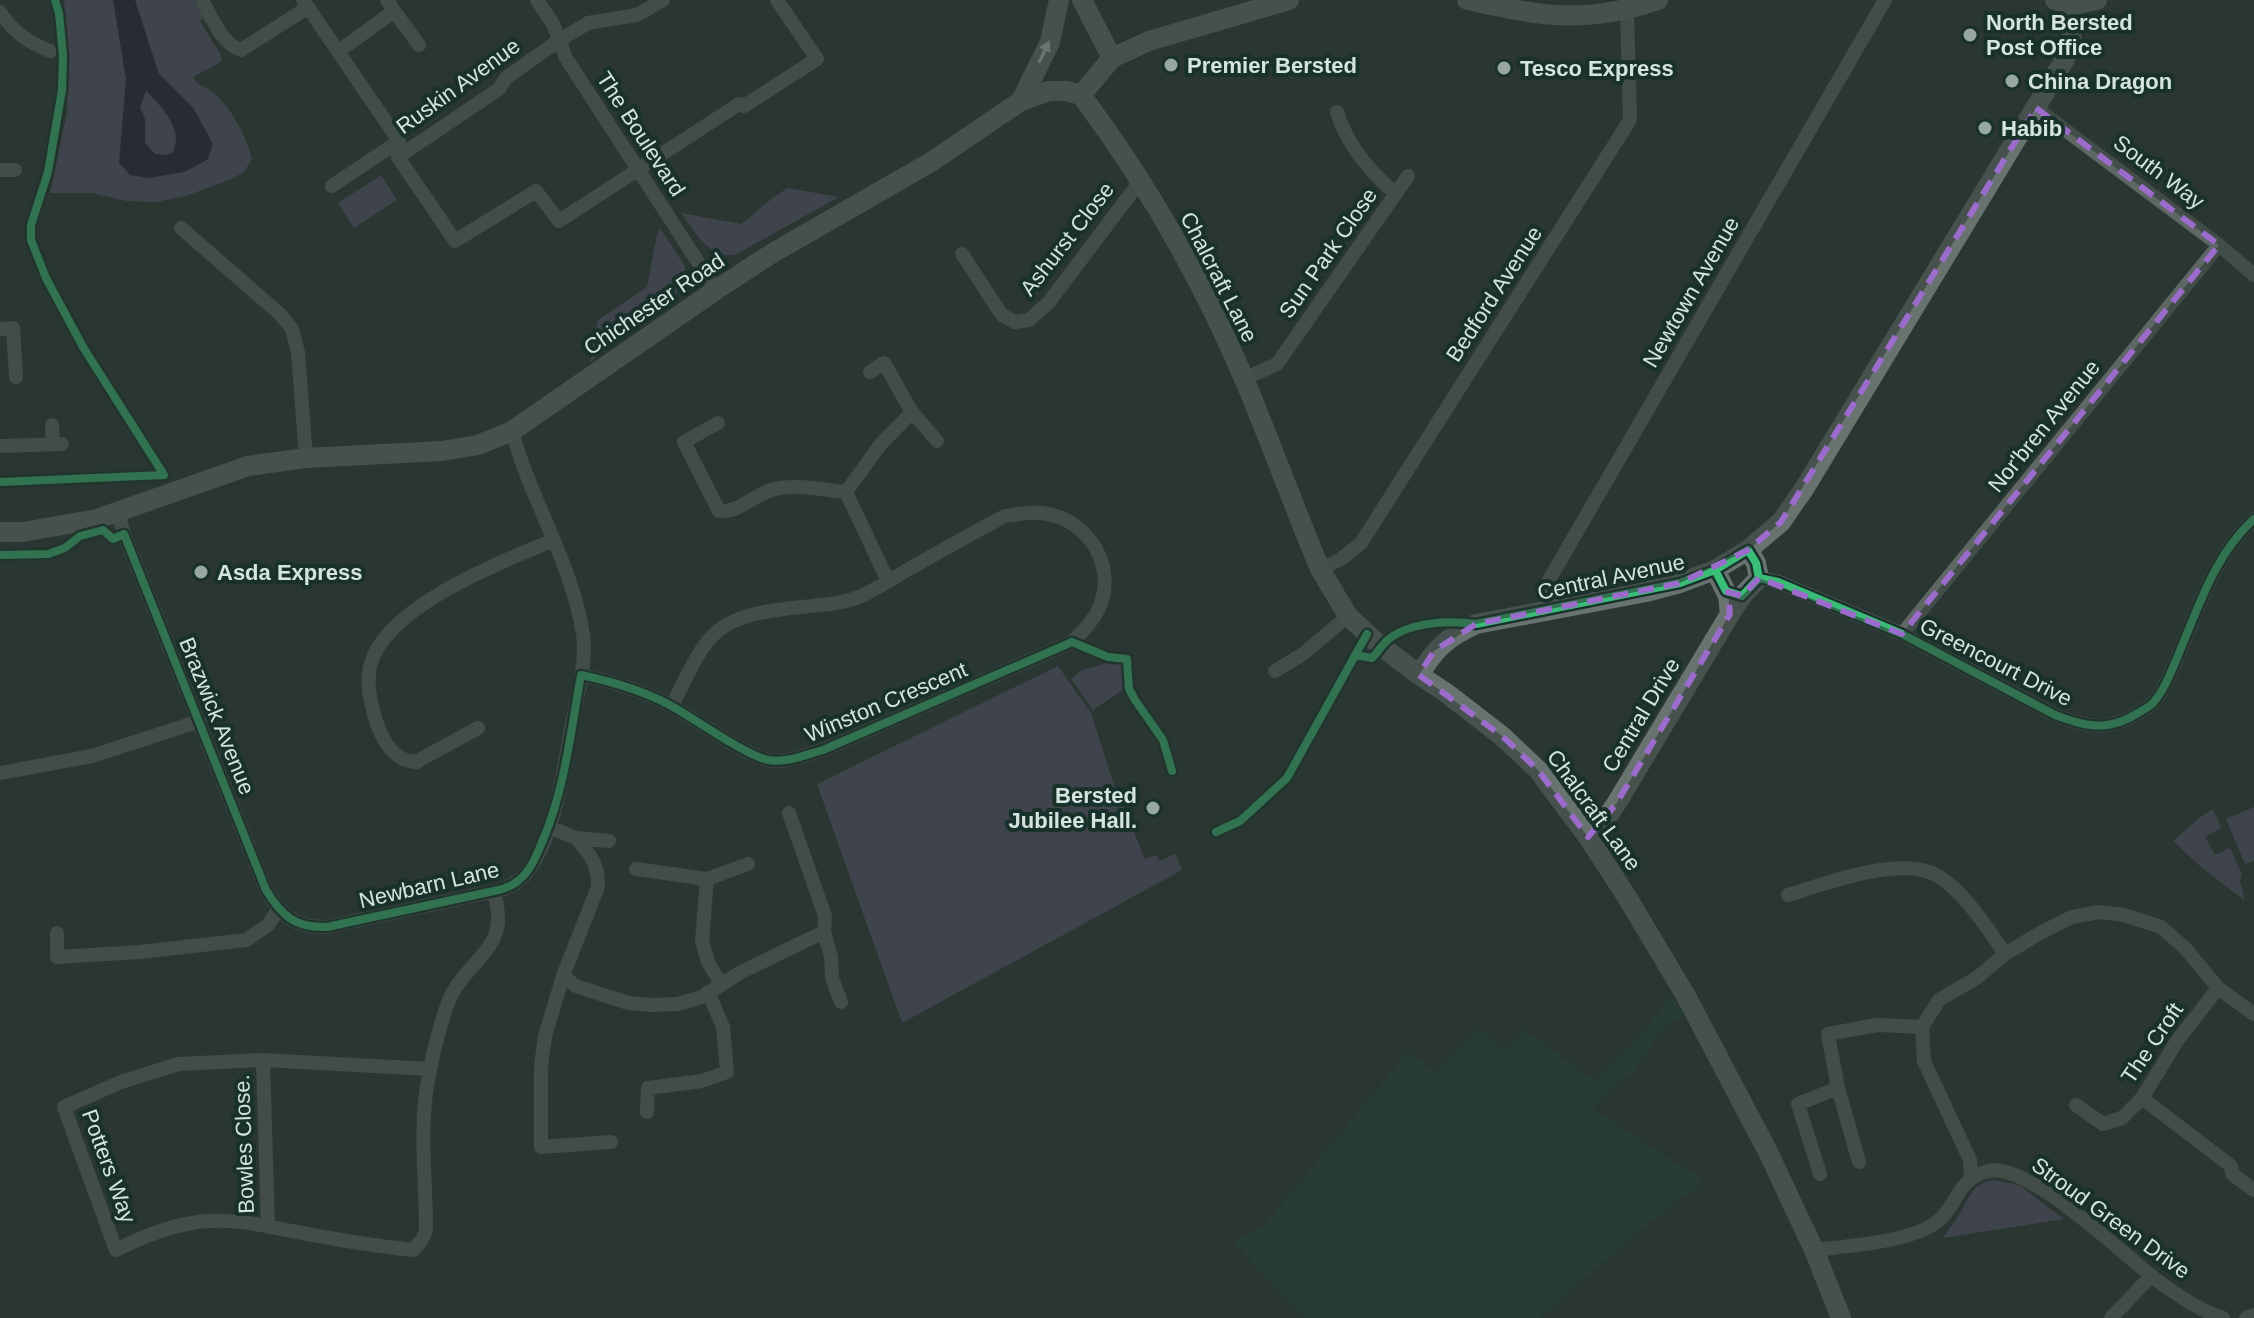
<svg xmlns="http://www.w3.org/2000/svg" width="2254" height="1318" font-family="Arial,sans-serif">
<style>
.built{fill:#25443c}
.green{fill:#5a536a}
.water{fill:#271d38;fill-rule:evenodd}
.lines{fill:none;stroke-linecap:round;stroke-linejoin:round}
.street{stroke:#5f6765;stroke-width:14}
.secondary{stroke:#68726f;stroke-width:20}
.cycleway-casing{stroke:#19312b;stroke-width:13}
.cycleway{stroke:#3abd76;stroke-width:8}
.oneway{fill:#b5c2be}
.marked{fill:none;stroke:#9b6ccb;stroke-width:6;stroke-dasharray:16 10;stroke-linejoin:round}
.poi-dot{fill:#99a7a3;stroke:#19312b;stroke-width:3}
.labels{text-anchor:middle;dominant-baseline:central;stroke-width:8;stroke-linejoin:round;paint-order:stroke}
.poi-label{font-size:22px;font-weight:bold;fill:#d6e4e0;stroke:#19312b;text-anchor:start}
.street-label{font-size:22px;fill:#d6e4e0;stroke:#19312b}
</style>
<rect width="100%" height="100%" fill="#293632"/>
<path class="built" d="M1671,997L1685,1015L1664,1027L1634,1070L1592,1108L1704,1181L1644,1227L1539,1318H1306L1233,1242L1264,1226L1408,1052L1436,1073L1477,1029L1507,1051L1524,1030L1594,1080L1630,1048Z"/>
<path class="green" d="M64,0H194L204,18L200,21L222,57L221,62L193,77C198,87 205,86 213,92C232,109 246,135 252,159L244,172L232,179L186,196L156,202L127,201L91,193H50L67,112L68,53Z
M381,175L397,200L354,228L338,203Z
M788,188L839,197L735,255C707,258 696,232 681,213L741,224C757,212 771,197 788,188Z
M660,228L685,266L683,288L590,362L598,320L647,287L657,235Z
M1116,660L1121,661L1126,665V683L1124,689L1093,710L1071,679L1080,671Z
M1058,666L1091,713L1113,782L1145,859L1156,855L1160,861L1175,854L1182,870L902,1023L817,784Z
M2254,807V861L2245,864L2226,819Z
M2213,809L2221,828L2205,837L2215,855L2230,848L2242,874L2240,881L2245,901L2200,866L2173,841L2199,818Z
M1994,1180L2019,1185L2064,1219L1943,1238C1949,1228 1956,1220 1962,1210C1971,1194 1974,1183 1994,1180Z"/>
<path class="water" d="M113,0H135L159,74L194,109L213,144L207,160L184,172L149,178L130,175L119,163L126,79ZM146,91C162,107 184,129 173,152L167,155L155,154L145,143V119L140,107Z"/>
<g class="lines">
<path class="street" d="M202,0C211,16 222,45 241,50L307,8
M303,0L399,141L398,157
M537,0L553,24L566,58L716,290
M394,11L419,45
M0,12C13,32 29,43 50,51
M339,51L394,11L387,0
M2036,108L2219,245L2254,275
M1337,112C1347,145 1370,172 1396,194
M398,157L455,241L536,191L559,221L739,104L744,106L817,59L777,0
M398,157L499,89L506,78L558,41L588,23L637,15L663,0
M0,170H15
M332,186L399,141
M181,228L280,314L292,329L298,352L306,458
M962,254L1002,315L1015,322L1029,320L1049,302L1141,180
M0,329L13,328L16,377
M870,372L884,363L912,412L937,441
M1244,379L1277,364L1408,176
M718,423L684,442L719,511C738,513 753,496 771,490C793,483 823,490 846,492
M52,425L53,444
M0,446L62,444
M118,512L124,534L266,890C282,916 295,928 327,927L504,889C513,884 522,880 528,871C556,833 564,765 573,719C578,692 587,661 583,634C572,563 530,499 512,431
M1320,569L1341,559L1361,543L1630,120L1627,10
M1759,578L1778,582L1902,634L2055,715C2087,727 2108,732 2138,713C2143,710 2149,707 2153,703C2165,689 2172,670 2179,653C2199,606 2215,554 2254,519
M888,581L846,492L880,445L912,412
M1546,610L1549,580L1885,0
M1902,634L2219,245
M1275,671L1303,654L1348,616
M581,675C614,682 646,691 675,708C698,721 745,755 768,760C787,763 805,755 823,750L1072,642C1082,632 1093,622 1099,608C1117,568 1090,522 1048,514C1033,511 1019,514 1005,516C972,533 941,551 909,569C893,578 877,589 861,596C843,604 820,605 801,607C713,616 709,630 672,706
M478,728L416,762C394,761 383,742 376,721C371,704 366,685 370,667C383,607 503,561 554,540
M0,773L92,756L200,721
M789,813L825,916L824,932L831,957L832,978L841,1002
M549,827L576,838L609,841
M576,838C590,854 599,865 598,887L564,973L568,980L576,986L628,1003L651,1005L678,1004L702,997L741,972L824,932
M636,869L707,879L702,941L708,962L721,984
M707,879L748,864
M1788,895C1827,883 1890,859 1929,872C1957,881 1989,930 2005,954
M57,933V957L140,952L246,940L268,925L278,910
M564,973L545,1036L541,1066V1147L611,1142
M263,1060L268,1227
M430,1069L263,1060L178,1064L121,1082L64,1107L116,1250C142,1237 168,1226 198,1222C232,1217 269,1227 302,1233C339,1240 375,1246 413,1250L422,1240L426,1230C426,1178 418,1121 430,1070C434,1049 443,1012 452,994C465,968 496,951 498,922C499,912 496,901 494,891
M2142,1098L2231,1166L2232,1174L2254,1190
M2076,1105L2103,1124L2122,1118L2142,1098L2177,1041L2218,988
M647,1112L648,1088L702,1081L727,1072L723,1027L708,992
M1859,1162L1838,1088L1828,1034L1877,1025L1922,1027
M1820,1174L1798,1104L1838,1088
M1971,1177L1970,1160L1924,1061L1922,1027L1939,1000L1978,977L2005,954L2042,932L2072,917L2099,912L2124,915L2161,927L2185,948L2218,988L2254,1014
M1814,1250C1847,1246 1913,1242 1938,1221C1958,1204 1957,1179 1988,1171C2027,1161 2123,1254 2154,1278C2175,1294 2198,1310 2223,1318
M2111,1318L2151,1276
M2246,1318L2254,1315"/>
<path class="secondary" d="M1082,0L1112,58
M1467,0C1542,16 1583,25 1658,0
M2055,0L2072,5L2097,0
M1081,95C1147,183 1202,280 1245,381C1271,443 1294,507 1320,569L1348,616L1376,642L1419,675L1445,692L1502,736L1538,770L1588,837L1627,897L1686,996L1768,1152L1814,1250L1841,1318
M1081,95L1112,58L1149,41L1289,0
M1021,101L1050,42L1059,0
M0,532H23L97,519L248,466L306,458L442,451L478,445L512,431L716,290L771,254L931,162L1021,101L1049,91H1066L1081,95
M1715,570L1728,596L1730,614
M1419,675C1435,649 1447,637 1476,624L1646,592L1680,583L1715,570L1748,550L1781,522L1804,489L2065,59C2072,40 2074,26 2072,5
M1588,837L1604,821L1616,804L1730,614L1742,596L1759,578L1756,563L1748,550"/>
<g class="cycleway-casing">
<path id="cycleway" d="M55,0L59,13L63,56L62,90L48,172L31,225V240L46,278L83,347L164,475
M0,482L164,475
M0,555L48,554L65,548L80,536L103,530L113,539L124,534L266,890C282,916 295,928 327,927L494,891C506,889 518,883 526,873C534,864 538,851 543,840C565,788 571,730 581,675C614,682 646,691 675,708C698,721 745,755 768,760C787,763 805,755 823,750L1072,642L1108,657L1127,659L1129,689L1135,700L1163,740L1172,771
M1759,578L1778,582L1902,634L2055,715C2087,727 2108,732 2138,713C2143,710 2149,707 2153,703C2165,689 2172,670 2179,653C2199,606 2215,554 2254,519
M1355,655L1372,658C1378,653 1382,644 1389,639C1410,622 1450,620 1476,624L1680,583L1715,570L1748,550L1756,563L1759,578L1742,596L1726,591L1715,570
M1216,832L1240,821L1287,778L1367,634"/>
</g>
<use href="#cycleway" class="cycleway"/>
</g>
<defs><path id="oneway-solid" d="M-6-.8H1V-3.2L6.5 0L1 3.2V.8H-6Z" transform="scale(2)"/></defs>
<use class="oneway" href="#oneway-solid" transform="translate(1044 52) rotate(-65)"/>
<path d="M0 0H2254V1318H0ZM2036,108L2219,245L1902,634L1759,578L1742,596L1728,592L1730,614L1616,804L1588,837L1538,770L1502,736L1419,675L1434,651L1476,624L1680,583L1748,550L1781,522Z" fill="#293632" fill-opacity=".55" fill-rule="evenodd"/>
<path class="marked" d="M2036,108L2219,245L1902,634L1759,578L1742,596L1728,592L1730,614L1616,804L1588,837L1538,770L1502,736L1419,675L1434,651L1476,624L1680,583L1748,550L1781,522Z"/>
<g class="poi-dot">
<circle cx="1970" cy="35" r="8"/>
<circle cx="1171" cy="65" r="8"/>
<circle cx="1504" cy="68" r="8"/>
<circle cx="2012" cy="81" r="8"/>
<circle cx="1985" cy="128" r="8"/>
<circle cx="201" cy="572" r="8"/>
<circle cx="1153" cy="808" r="8"/>
</g>
<g class="labels">
<g class="poi-label">
<text x="1986" y="22">North Bersted<tspan x="1986" dy="25">Post Office</tspan></text>
<text x="1187" y="65">Premier Bersted</text>
<text x="1520" y="68">Tesco Express</text>
<text x="2028" y="81">China Dragon</text>
<text x="2001" y="128">Habib</text>
<text x="217" y="572">Asda Express</text>
<text x="1137" y="795" text-anchor="end">Bersted<tspan x="1137" dy="25">Jubilee Hall.</tspan></text>
</g>
<g class="street-label">
<text transform="translate(458 86) rotate(-36)">Ruskin Avenue</text>
<text transform="translate(641 134) rotate(57)">The Boulevard</text>
<text transform="translate(2159 172) rotate(37)">South Way</text>
<text transform="translate(1067 239) rotate(-52)">Ashurst Close</text>
<text transform="translate(1328 253) rotate(-55)">Sun Park Close</text>
<text transform="translate(1219 277) rotate(63)">Chalcraft Lane</text>
<text transform="translate(1691 292) rotate(-60)">Newtown Avenue</text>
<text transform="translate(1494 294) rotate(-57)">Bedford Avenue</text>
<text transform="translate(654 304) rotate(-34)">Chichester Road</text>
<text transform="translate(2044 426) rotate(-51)">Nor'bren Avenue</text>
<text transform="translate(1611 577) rotate(-12)">Central Avenue</text>
<text transform="translate(1996 662) rotate(27)">Greencourt Drive</text>
<text transform="translate(886 702) rotate(-23)">Winston Crescent</text>
<text transform="translate(1641 715) rotate(-59)">Central Drive</text>
<text transform="translate(217 716) rotate(68)">Brazwick Avenue</text>
<text transform="translate(1594 810) rotate(54)">Chalcraft Lane</text>
<text transform="translate(429 885) rotate(-13)">Newbarn Lane</text>
<text transform="translate(2152 1043) rotate(-56)">The Croft</text>
<text transform="translate(244 1144) rotate(-92)">Bowles Close.</text>
<text transform="translate(109 1166) rotate(70)">Potters Way</text>
<text transform="translate(2111 1218) rotate(36)">Stroud Green Drive</text>
</g>
</g>
</svg>
